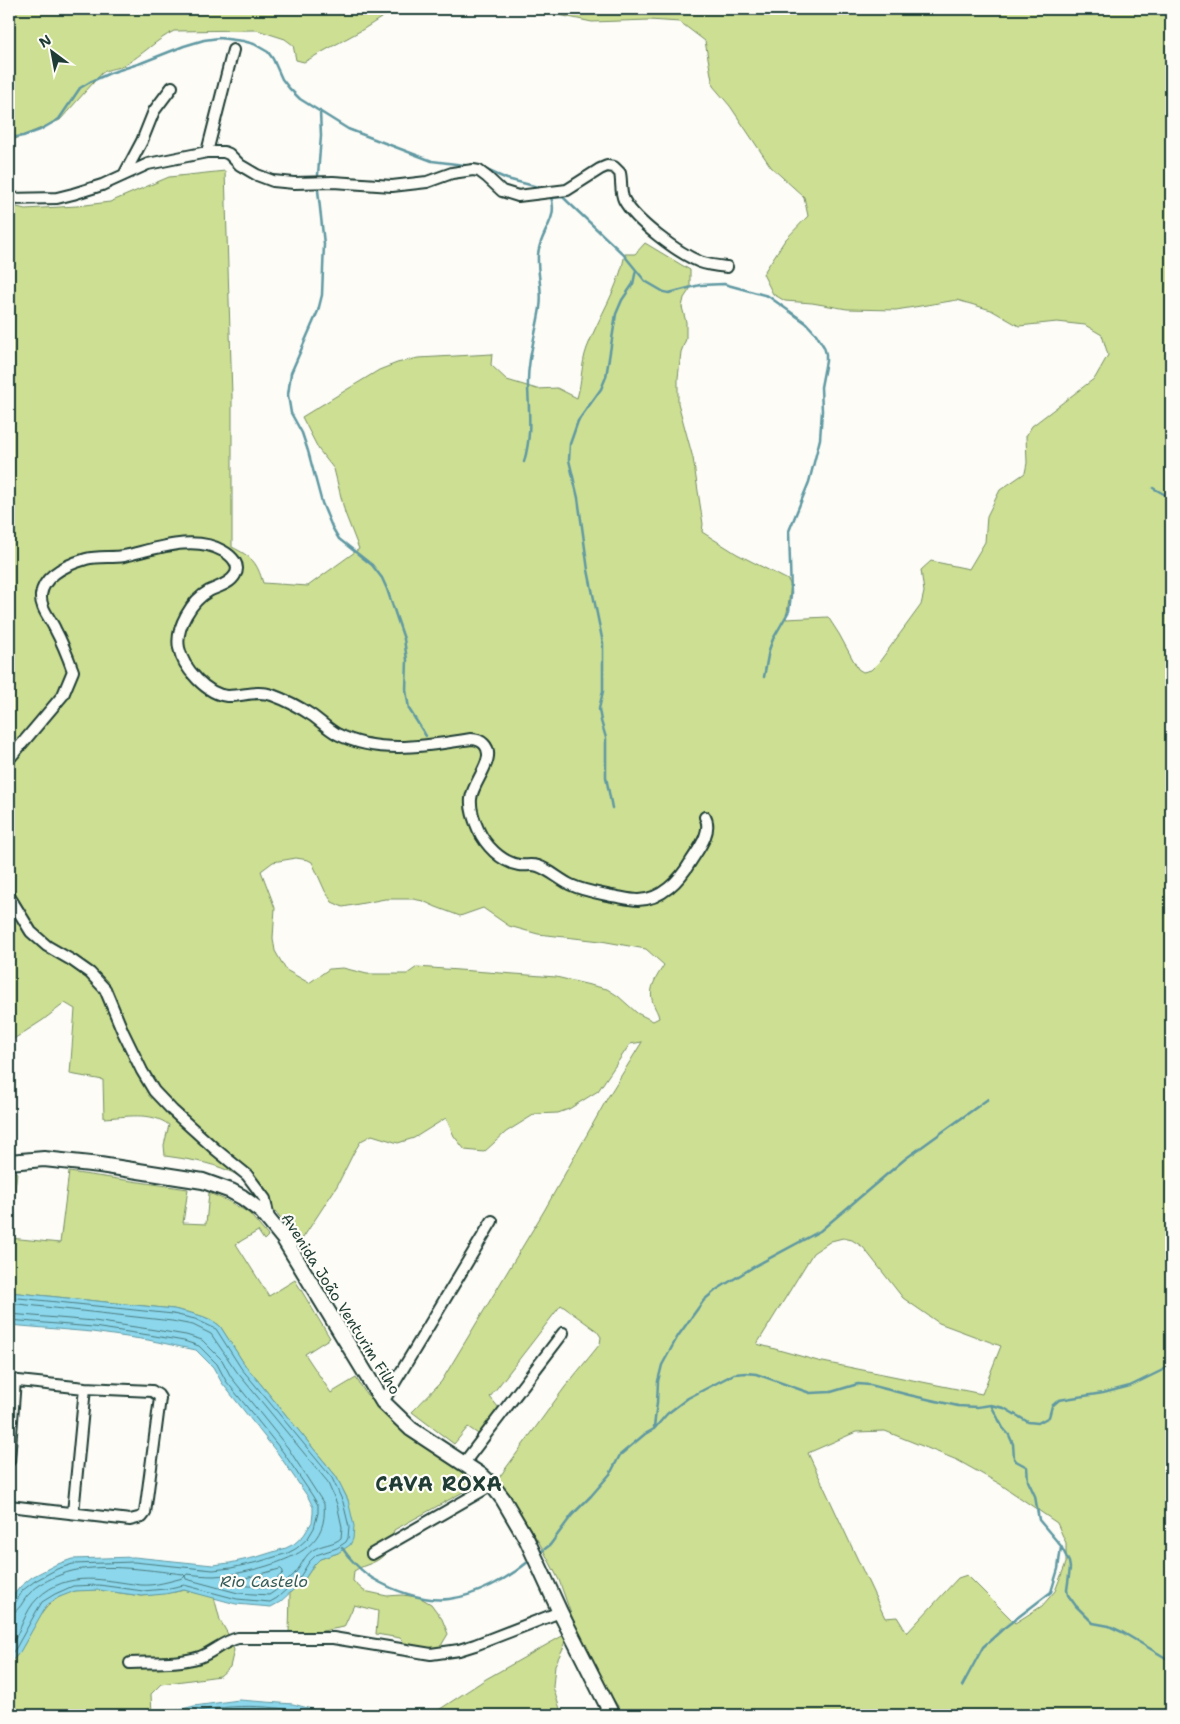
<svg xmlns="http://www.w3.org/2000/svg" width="1180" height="1724" font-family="'Shantell Sans',sans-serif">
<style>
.green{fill:#cddf93;stroke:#768e64;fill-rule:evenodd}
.water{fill:#8cd7ec;stroke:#6099a2}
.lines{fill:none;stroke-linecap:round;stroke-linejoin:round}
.shore{stroke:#4b7b7e;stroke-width:1}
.stream{stroke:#6099a2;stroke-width:2.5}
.street-casing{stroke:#1f3d34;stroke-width:14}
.secondary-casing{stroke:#1f3d34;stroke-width:18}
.street{stroke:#fdfcf7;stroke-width:10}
.secondary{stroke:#fdfcf7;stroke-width:14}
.labels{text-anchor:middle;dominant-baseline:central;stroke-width:4.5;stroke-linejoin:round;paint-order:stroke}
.street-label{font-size:15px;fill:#1f3d34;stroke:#fdfcf7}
.water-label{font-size:16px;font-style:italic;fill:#355c59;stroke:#fdfcf7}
.district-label{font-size:20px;font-weight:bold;letter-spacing:1px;fill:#1f3d34;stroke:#fdfcf7}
</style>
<rect width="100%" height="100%" fill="#fdfcf7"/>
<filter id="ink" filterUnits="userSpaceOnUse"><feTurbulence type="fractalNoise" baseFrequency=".02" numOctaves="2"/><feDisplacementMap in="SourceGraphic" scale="10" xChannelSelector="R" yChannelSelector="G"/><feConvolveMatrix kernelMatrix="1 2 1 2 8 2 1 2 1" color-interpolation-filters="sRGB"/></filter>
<g filter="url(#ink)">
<path class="green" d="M11,9H395L362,30L304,62L296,60L293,45L285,39L257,30L174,31C156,40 142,55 125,65C118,69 109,68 102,73L60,120L13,140L9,134V11Z
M531,9H1171V1715H624L599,1678L579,1637L559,1580L540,1544L498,1479L565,1387L600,1344L601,1337L597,1331L561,1305L490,1397L503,1413L484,1438L468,1427L454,1444L412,1412L441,1382L544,1211L608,1097L642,1042L630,1044L598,1091L569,1109L558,1113L535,1114L506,1132L484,1152L465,1150L454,1136L446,1118L414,1138L398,1143L372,1135L361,1141L354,1152L337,1186L299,1244C283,1220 257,1183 229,1171C209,1162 186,1159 165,1156L164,1145L169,1125C151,1111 125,1117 104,1118L103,1080L70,1074L75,1009L65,1003L43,1020L9,1042V205L25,209L77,206L110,202L169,177L225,171L232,396V547C252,557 257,562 263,583L308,586L359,549L345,513L334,469L319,450L302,417L379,370L397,363L418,358L492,354L491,365L507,380L537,389L557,388L577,398C582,382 581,364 587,348C599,316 619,288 625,254H635L645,243L690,270V289L684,298L682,307L686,322V339L681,352L678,378V403L693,458L703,524L702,532L737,554L788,580L791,586L786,619L828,617L839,634L858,669L863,672L871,670L880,661L921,605L924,592L921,570L931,561L969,569L985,542L987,516L1000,490L1025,473L1027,463L1026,436L1032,426L1095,378L1108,355L1102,335L1085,325L1057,322L1019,326L991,310L957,300L896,310L847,309L812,303L785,301L773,294L763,274L785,240L808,216L804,197L771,167L730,106L713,86L705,41L680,22L649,20L592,22ZM296,858L308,860L312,862L325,891L332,902L343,907L385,899H413L423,901L436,907L460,916L483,908L509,926L538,934L601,941L646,949L664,965C656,978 648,988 653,1003C655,1009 658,1012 659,1018L653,1021L637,1013L618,996L607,989L556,977L417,967L407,974H367L343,968L329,969L309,983L286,970L275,951L273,938L275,908L261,871L273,862ZM843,1238L852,1240L863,1247L903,1298L939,1323L1001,1346L982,1394L818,1361L757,1344L813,1253L831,1241ZM885,1431L957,1460L1000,1484L1057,1523L1066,1543V1563L1055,1591L1042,1606L1015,1623L967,1575L958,1578L907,1633L897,1617L885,1618L808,1453L856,1432Z
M17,1172L10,1238L60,1243L69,1172L188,1189L183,1223L206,1224L209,1193L228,1201L249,1213L268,1236L264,1240L258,1231L236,1244L269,1296L295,1280L330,1338L305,1354L331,1393L356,1378L367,1395L379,1396L483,1481L394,1530C391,1543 389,1554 376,1561C369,1565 361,1566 354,1571L353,1581L364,1591L387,1596L402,1595L419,1597L431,1604L442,1619L448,1634L442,1644L440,1654L419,1659L400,1638L376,1634L378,1611L354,1605L344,1627L306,1634H289L290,1592L304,1580L314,1565L320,1559L338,1553L348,1500L336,1476L245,1365L220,1326C207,1315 189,1313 173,1309L9,1292V1173Z
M99,1590L142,1596L175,1592L184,1590L214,1597L220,1620L229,1636L234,1650L230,1667L220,1676L161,1684L151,1694L152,1715H9V1664C13,1660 18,1655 21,1649C37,1624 42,1599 75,1591C82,1589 91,1590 99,1590Z
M564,1635L566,1642L555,1665L553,1687L562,1715H431L486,1679Z"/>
<path class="water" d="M9,1292L174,1309C189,1313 207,1315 220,1326L245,1365L336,1476L348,1500L354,1526L353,1539L350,1545L338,1553L320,1559L314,1565L304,1580L280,1602L271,1607L236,1604L184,1590L165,1594L142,1596L99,1590L75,1591L57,1598L46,1606L20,1652L9,1664V1607L12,1597L20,1587L32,1577L55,1565L72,1559L134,1557L213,1565L230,1563L257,1557L286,1548L294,1544L304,1535L312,1522L313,1513V1507L308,1497L279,1455L222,1383L213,1367L196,1350L148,1340L92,1332L9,1325Z
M239,1700L293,1704L334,1715H159L194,1706Z"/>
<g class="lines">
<path class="shore" d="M9,1297L173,1314L195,1319L216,1329L241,1368L332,1478L343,1502L349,1527L348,1538L346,1542L337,1548L316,1555L309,1562L300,1577L277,1598L270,1602L237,1599L184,1585L165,1589L143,1591L99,1585L73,1586L55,1594L42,1602L36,1612L16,1648L9,1657
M9,1303L172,1321L193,1325L211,1334L237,1372L327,1481L337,1504L342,1527L341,1538C334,1545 322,1544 313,1550C304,1556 302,1565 296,1572C290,1579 276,1591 269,1595L238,1593L186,1579L185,1576L187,1574C196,1575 205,1576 214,1576C232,1575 250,1571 267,1566C298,1556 328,1543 324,1504L288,1448L231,1377L222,1360L202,1340L186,1335L149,1329L94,1321L9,1314
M9,1320L93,1327L149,1335L184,1341L199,1346L217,1364L226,1381L283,1452L312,1495L318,1505V1513L314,1528L308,1538L297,1548L288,1553L258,1562L231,1568L213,1570L134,1562L73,1564L57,1569L35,1581L23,1590L14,1605L9,1606
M281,1569L283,1571V1573L267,1588L240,1585L237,1583L239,1580Z
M9,1613C21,1612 22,1600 30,1593C38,1585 49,1579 60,1575C92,1561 148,1570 183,1574L185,1576L183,1578C170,1581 156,1586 141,1585C106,1581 68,1569 38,1598C24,1611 21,1633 9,1648
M180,1715C228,1703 270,1704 319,1715
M212,1715L240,1711L290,1715"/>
<path class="stream" d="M9,138L23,136L40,130L59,119L80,88L90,82L110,73L141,63L184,46L204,40L219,38L243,41L254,44L268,52L273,59L282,79L289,88L300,99L348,129L432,161L472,166
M482,168L507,179L538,187
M318,175L321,136L320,111
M318,190L324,244L322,295L318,311L291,373L288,395L291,413L302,433L308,451L322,503L332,527L339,539L372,565L382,578L387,589L404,639L407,660L406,690L409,709L426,736
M551,198L563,197L568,202L623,254L645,281L664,292L669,293L700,285L724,284L768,296L806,323L816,334L824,347L826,354V361L821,387L822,411L820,439L809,482L789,531L791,594L789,611L773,639L769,650L764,677
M524,462C532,433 529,415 528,387C527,360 536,334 540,308C543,290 537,273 538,255C539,233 559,220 551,197
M1153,488L1171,498
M612,808L606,777V738L601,721L599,709L603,691V643L588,570L578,498L569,460L570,444L578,421L601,389L606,377L616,314L622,300L633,284L636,270
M991,1405L1003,1428L1009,1435L1013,1444L1014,1458L1016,1461L1027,1467L1028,1481L1035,1496L1039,1520L1061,1546L1069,1562L1070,1568L1067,1590L1068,1595L1076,1606L1093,1623L1109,1626L1122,1632L1171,1661
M654,1427L657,1403L658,1381L662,1365L678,1336L704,1300L716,1290L755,1266L820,1231L905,1159L988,1099
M342,1548C345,1551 346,1554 349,1557C355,1564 364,1573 372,1578C394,1591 423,1602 449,1599C476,1596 509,1578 529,1561
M541,1552L550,1545L572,1515L591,1496L610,1474L620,1455L645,1434L654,1429L667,1414L688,1398L734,1374L746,1373L756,1374L810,1393L831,1392L858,1384L870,1385L909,1395L958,1406L977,1407L991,1405L1004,1408L1028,1422L1038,1423L1049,1417L1052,1406L1059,1400L1103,1393L1130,1386L1171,1366
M962,1686L983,1647L1004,1628L1051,1592L1058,1569L1061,1547"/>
<g class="street-casing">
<path id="street" d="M207,152H224L229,154L240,165L257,175L273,181L294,183L333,182L392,186L427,182L452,173L473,170L479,171L487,177L502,191L518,196L567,190L600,169L607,166L614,167L620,173C622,182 620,192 624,200C635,221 678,253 700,262C708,265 718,266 727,267
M124,175L142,141L154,111L172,87
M9,199L57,198L73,194L102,185L148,164L207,152L233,50
M9,759L63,695L73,671C68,657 62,642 55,629C50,618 40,608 41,595C44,574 69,564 86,559C98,556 112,558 124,556C155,549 194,534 223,551C232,556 241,565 235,575C230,584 217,587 209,591C192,600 175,628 179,648C183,668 207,695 228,696C243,696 257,690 272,695C286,700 301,708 313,716C321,722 328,729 337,734C379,755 426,746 471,739C476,739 480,740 484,744C498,758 472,782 471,799C470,809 474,820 478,829C485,845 501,862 519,865C525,866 532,864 538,866C550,870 560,880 571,885C584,891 598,893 612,896C620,897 629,900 638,900C661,900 680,880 691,861C698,850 713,831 705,817
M9,896L31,932L47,946L73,961L90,973L105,989L123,1032L142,1071L154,1091L173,1111L215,1149L247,1175L265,1199L269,1219
M9,1380L85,1388L152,1391L158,1395L160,1398L145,1513L142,1517L130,1520L9,1506
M383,1402L492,1221
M9,1461L15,1380
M464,1463L563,1333
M73,1513L85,1388
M372,1554L492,1485
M130,1663C153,1662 178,1664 200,1657C213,1652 224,1641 238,1638H333L431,1654L459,1650L475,1645L560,1612"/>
</g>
<g class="secondary-casing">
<path id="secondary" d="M9,1162L44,1159L100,1165L203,1181L231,1191L242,1197L262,1212L284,1239L383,1402L411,1429L481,1475L492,1485L503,1499L527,1540L560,1612L612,1715"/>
</g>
<use href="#street" class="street"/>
<use href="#secondary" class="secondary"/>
</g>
</g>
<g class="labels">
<g class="street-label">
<text transform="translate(341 1304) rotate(58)">Avenida João Venturim Filho</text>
</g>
<g class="water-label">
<text x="264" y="1581">Rio Castelo</text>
</g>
<g class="district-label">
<text x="439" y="1484">CAVA ROXA</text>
</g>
</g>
<rect width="1180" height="1724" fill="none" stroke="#fdfcf7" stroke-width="30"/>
<rect x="15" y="15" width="1150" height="1694" fill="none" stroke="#1f3d34" stroke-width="2" filter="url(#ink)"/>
<g transform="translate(52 52) rotate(328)" stroke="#fdfcf7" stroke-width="4" paint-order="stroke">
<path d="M0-4L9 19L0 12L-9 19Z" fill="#1f3d34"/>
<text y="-8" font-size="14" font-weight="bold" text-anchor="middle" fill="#1f3d34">N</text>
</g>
</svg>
